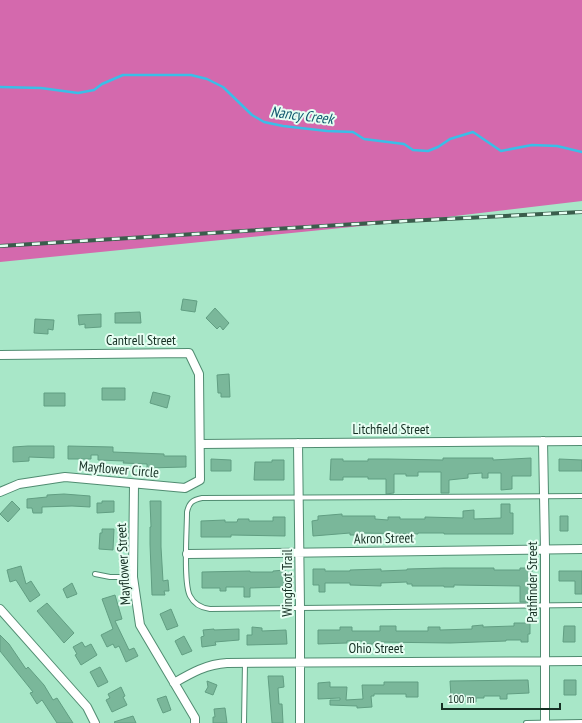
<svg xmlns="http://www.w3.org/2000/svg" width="582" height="723" font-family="'PT Sans Narrow',sans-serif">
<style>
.forest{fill:#d469ad}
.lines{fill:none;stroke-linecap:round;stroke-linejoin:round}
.stream{stroke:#3abee7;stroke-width:2.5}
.building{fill:#7ab79a;stroke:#619e82}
.service-casing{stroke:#508c71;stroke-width:6}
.minor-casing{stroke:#508c71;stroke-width:10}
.service{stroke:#fff;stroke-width:4}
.minor{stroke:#fff;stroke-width:8}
.rail-casing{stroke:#3a5d4c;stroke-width:4}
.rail{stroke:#e6fef2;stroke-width:2.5;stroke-dasharray:8;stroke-linecap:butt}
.labels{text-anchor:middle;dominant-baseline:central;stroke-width:4;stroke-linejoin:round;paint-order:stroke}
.street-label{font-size:14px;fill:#163024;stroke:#e6fef2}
.water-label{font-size:15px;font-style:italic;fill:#12596f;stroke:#e6fef2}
</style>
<rect width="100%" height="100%" fill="#a8e7c8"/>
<path class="forest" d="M0,0H582V201L421,220L0,262Z"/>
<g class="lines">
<path class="stream" d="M0,87L41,88L78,93L94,90L102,84L123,75H191L207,79L223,87L252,115L264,122L283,126L327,131L353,132L364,139L404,144L413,150L428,151L438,147L450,139L473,132L501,151L532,145L557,146L582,152"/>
</g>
<path class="building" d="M183,299L197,301L195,312L181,310Z
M215,308L229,323L223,330L220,326L217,329L206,318Z
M140,312L141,323H115V313Z
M101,314V327L85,328V324L79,325L78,315Z
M35,319L54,320L53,330L48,329V334L34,333Z
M229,374L230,397H221V393H218L217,375Z
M102,388H125V400H102Z
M153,392L170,396L167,408L150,403Z
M44,393H65V406H44Z
M28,446H54V458L29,457V461L13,462V447Z
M68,446L113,447V452L164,454V456H186V467L147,468V464L123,463L124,461L98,460V455H91V459H68Z
M443,458H493V460L531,458V476H512V489L501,490V473H488V478H482V473L468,474V478L449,480V493H441V472H418V476H406V474H394V493L386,494V479H368V477H343V480H330L331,459H343V461H368V459H387L443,460Z
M211,459L231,460V471H211Z
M559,459L582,460V471H559Z
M272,460H284V480H254L255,462H272Z
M64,494L90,496V507L72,506L42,507V513H33L32,508H27V499L47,497V495Z
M12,501L20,509L8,522L0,514Z
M102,501H114V512L97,513V503H102Z
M150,501H161V547L163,581L168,580L169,591H164L165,595H152L150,544V527H151Z
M501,504H510V513H513V534H444V533H418V534L362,533V535H350V533L313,536L312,521L318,520V516L342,514V516H375V519L388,520V517H400V519H425V517L463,518V511L474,510V519L501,518Z
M560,516H568V531H560Z
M273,517H285V536L231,535V537H201V521L225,520V522H237L238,519H249V521H273Z
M102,529H114L113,550L99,549L100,533H102Z
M21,566L26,584L31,581L40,595L30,602L16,580L10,582L7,570Z
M444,568H494V570H520V568H532V589H529L530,602H520V586L454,585V587H444V586H412V584H407V582L381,583V586L350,585V583H325V592H319V585H313V569H325V571H350V570L381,569V571L407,570V569Z
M285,570L286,587L250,588V597H244V587H226V591H220V588H202V572L250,571V572H273V571Z
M559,571H582V594H575V581H559Z
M72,583L77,594L67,598L63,589Z
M115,595L122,619L115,621L129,650L134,648L138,656L126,662L119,646L115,648L113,644L107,647L101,635L113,629L102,599Z
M47,603L74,633L64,643L37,611Z
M171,609L178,626L167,630L160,614Z
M514,623H530V634H528V642H521V640H506V641L450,643L374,642V644H362V641H347V643L318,644V630H340V627H352V631H380V626H396V631H428V627H440V630L472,629V626L483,625V627L514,626Z
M564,626H575V642H563Z
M252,627L262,628V631L286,630L287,644L247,645V635H252Z
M214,629V630L239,629V640L215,642L216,645L202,647L201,637L204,636L203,630Z
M0,635L9,644L26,669L28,667L44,685L53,700L57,698L73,723H57L42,700L37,704L30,693L33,692L0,651Z
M184,636L192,651L182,655L175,641Z
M82,642L85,647L91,644L97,655L81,665L75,655L77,654L73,647Z
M100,667L108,682L98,687L90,672Z
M268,676H283L284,687L278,688L279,704H282L283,723H272Z
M528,680L529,693L507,694V699H500V696H484V698H476V702H470V696L451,697L450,681Z
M564,680H576V695H564Z
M207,681L217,685L213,695L205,692L208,687Z
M330,682V687H347L346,700L363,699L362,685H384V682H418V697H406V694H374V696H371L372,707L357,708V706L330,705V700H340V698L318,699V683Z
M121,687L125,696L123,697L127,705L112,712L106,700L110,698L108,694Z
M166,696L171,710L163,713L157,699Z
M225,708L227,723H213V717H215L214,709Z
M133,716L136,723H115L114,722Z"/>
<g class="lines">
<g class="service-casing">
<path id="service" d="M582,496L202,498C192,500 189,503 187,512C187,530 183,583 190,596C194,604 202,608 210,609L582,605
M95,574L110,577H133
M244,723L245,663
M526,723L582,722"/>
</g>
<g class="minor-casing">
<path id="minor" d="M0,355L189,353L199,374L200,480L185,488L65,477L19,484L0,492
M543,441L545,549V723
M298,443L300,608V723
M201,444L582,441
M134,484L133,577L140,625L195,718V723
M187,554L582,549
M0,609L87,707L95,723
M174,683C191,673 207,664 227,663L582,661"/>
</g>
<use href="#service" class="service"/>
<use href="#minor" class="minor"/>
<g class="rail-casing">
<path id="rail" d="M0,246L406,221L582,212"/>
</g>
<use href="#rail" class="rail"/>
</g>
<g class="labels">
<g class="street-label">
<text x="141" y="340">Cantrell Street</text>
<text x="391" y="429">Litchfield Street</text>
<text transform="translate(119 469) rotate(5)">Mayflower Circle</text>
<text transform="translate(384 538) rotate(-1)">Akron Street</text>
<text transform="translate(123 564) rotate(-93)">Mayflower Street</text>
<text transform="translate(532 582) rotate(-90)">Pathfinder Street</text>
<text transform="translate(287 583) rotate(-90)">Wingfoot Trail</text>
<text x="376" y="648">Ohio Street</text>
</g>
<g class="water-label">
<text transform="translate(302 115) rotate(7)">Nancy Creek</text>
</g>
</g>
<path d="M442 703v6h118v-6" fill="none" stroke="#163024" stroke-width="2"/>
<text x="448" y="703" font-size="12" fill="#163024" stroke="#e6fef2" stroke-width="3" paint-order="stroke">100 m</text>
</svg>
